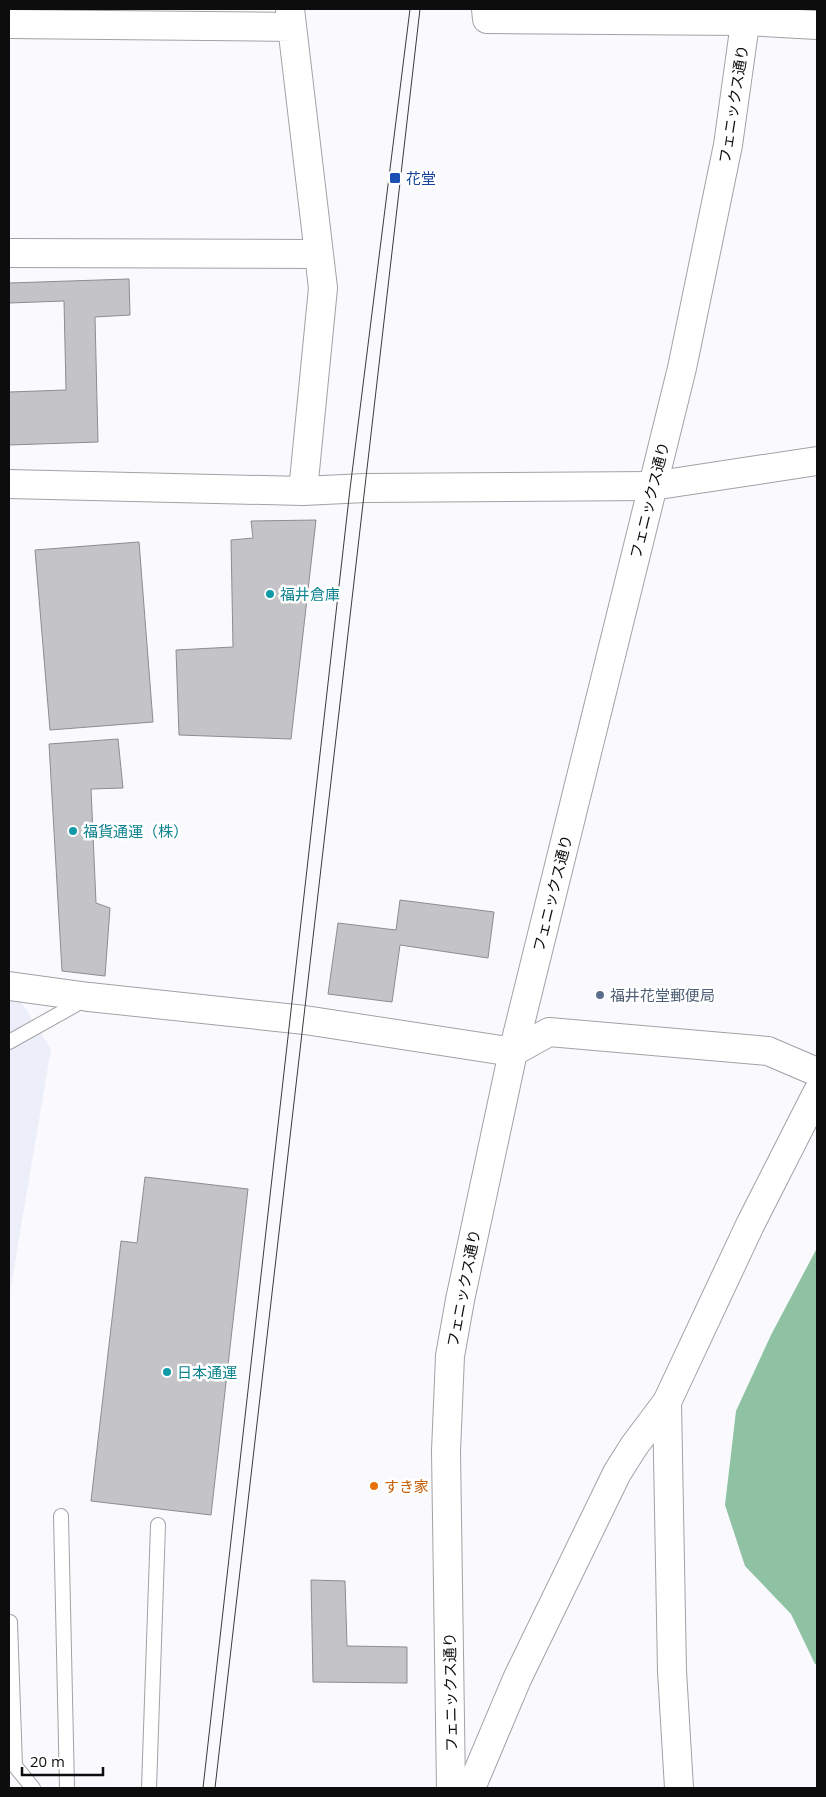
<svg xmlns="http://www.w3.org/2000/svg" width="826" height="1797" font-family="'Open Sans','Noto Sans JP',sans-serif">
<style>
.built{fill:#eceef9}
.forest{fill:#8ec2a3}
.building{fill:#c4c4c8;stroke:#8d8d91}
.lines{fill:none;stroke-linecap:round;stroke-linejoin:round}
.service-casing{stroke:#a2a2a6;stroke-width:16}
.minor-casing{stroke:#a2a2a6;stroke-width:30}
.tertiary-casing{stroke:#a2a2a6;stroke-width:30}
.secondary-casing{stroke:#a2a2a6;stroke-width:30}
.service{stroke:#fff;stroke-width:14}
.minor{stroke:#fff;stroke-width:28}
.tertiary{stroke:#fff;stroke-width:28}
.secondary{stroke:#fff;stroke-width:28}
.tram{stroke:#3b3b3c;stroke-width:1}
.transit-dot{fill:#1a4fb4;stroke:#fff;stroke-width:2}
.culture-dot{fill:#0f9aa8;stroke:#fff;stroke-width:2}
.service-dot{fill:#5c6f8a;stroke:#fff;stroke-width:2}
.food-dot{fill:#e8710a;stroke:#fff;stroke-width:2}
.labels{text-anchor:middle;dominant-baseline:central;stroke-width:5;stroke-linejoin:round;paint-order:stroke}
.street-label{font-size:15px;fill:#0d0d0e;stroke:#fff}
.transit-label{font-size:15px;fill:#164399;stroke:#fff;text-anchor:start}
.culture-label{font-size:15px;fill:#0d838f;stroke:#fff;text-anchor:start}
.service-label{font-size:15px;fill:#4e5e75;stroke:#fff;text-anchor:start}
.food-label{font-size:15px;fill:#c56008;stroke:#fff;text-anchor:start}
</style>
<rect width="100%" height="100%" fill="#fafafe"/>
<path class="built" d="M9,997H18L51,1049L9,1298Z"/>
<path class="forest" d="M817,1248V1664H815L791,1614L745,1566L725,1505L736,1411L771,1335Z"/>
<path class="building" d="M129,279L130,315L95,317L98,442L9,445V392L66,390L64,301L9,303V283Z
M316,520L291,739L179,735L176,650L233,647L231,540L253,538L251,521Z
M139,542L153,722L50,730L35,550Z
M118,739L123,788L91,789L96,903L110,908L105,976L62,971L49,744Z
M400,900L494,912L488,958L400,945L392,1002L328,994L338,923L396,930Z
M145,1177L248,1189L211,1515L91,1501L121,1241L137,1243Z
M311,1580L345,1581L347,1646L407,1647V1683L313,1682Z"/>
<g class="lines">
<g class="service-casing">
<path id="service" d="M9,1042L84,1000
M61,1516L67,1788
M10,1622L15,1766L33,1788
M149,1788L158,1525"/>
</g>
<g class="minor-casing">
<path id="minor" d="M290,9L323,288L303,491
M486,9L487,19L746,21L817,25
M9,24L292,27
M9,253L319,254
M652,486L817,461
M9,986L89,997
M513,1052L549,1032L768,1051L817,1072
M667,1402L672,1671L679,1788
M471,1788L517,1679L617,1473L634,1446L667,1402L750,1225L817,1093"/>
</g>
<g class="tertiary-casing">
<path id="tertiary" d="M9,484L303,491L365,488L652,486
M89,997L305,1020L513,1052"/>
</g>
<g class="secondary-casing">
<path id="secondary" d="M451,1788L446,1451L450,1356L460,1300L513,1052L682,368L728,145L747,9"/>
</g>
<use href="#service" class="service"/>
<use href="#minor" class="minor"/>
<use href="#tertiary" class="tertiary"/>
<use href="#secondary" class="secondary"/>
<path class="tram" d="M203,1788L350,489L410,9
M215,1788L420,9"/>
</g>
<rect class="transit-dot" x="389" y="172" width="12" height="12" rx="2.5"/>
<g class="culture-dot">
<circle cx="270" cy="594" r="5"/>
<circle cx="73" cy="831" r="5"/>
<circle cx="167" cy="1372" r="5"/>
</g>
<circle class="service-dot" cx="600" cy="995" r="5"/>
<circle class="food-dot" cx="374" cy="1486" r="5"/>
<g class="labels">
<g class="street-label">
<text transform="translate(733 104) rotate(-81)">フェニックス通り</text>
<text transform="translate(649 500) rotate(-76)">フェニックス通り</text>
<text transform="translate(552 893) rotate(-76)">フェニックス通り</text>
<text transform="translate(463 1288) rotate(-79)">フェニックス通り</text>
<text transform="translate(450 1692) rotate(-91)">フェニックス通り</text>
</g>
<g class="transit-label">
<text x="406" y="178">花堂</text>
</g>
<g class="culture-label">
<text x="280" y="594">福井倉庫</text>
<text x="83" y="831">福貨通運（株）</text>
<text x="177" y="1372">日本通運</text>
</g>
<g class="service-label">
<text x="610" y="995">福井花堂郵便局</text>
</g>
<g class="food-label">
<text x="384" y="1486">すき家</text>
</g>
</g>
<rect width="826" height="1797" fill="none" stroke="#0d0d0e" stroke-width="20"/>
<path d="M22 1767v8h81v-8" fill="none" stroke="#0d0d0e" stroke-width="2.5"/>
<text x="30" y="1767" font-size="15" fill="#0d0d0e" stroke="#ffffff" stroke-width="4" paint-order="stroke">20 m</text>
</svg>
